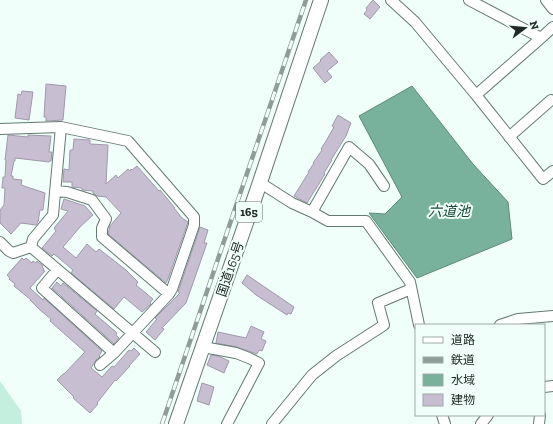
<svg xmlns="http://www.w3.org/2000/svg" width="553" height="424" font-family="'Zilla Slab','Noto Sans JP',serif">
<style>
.green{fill:#c4eede}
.water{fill:#78b29d;stroke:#5e8979}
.building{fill:#c7bed2;stroke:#a098ab}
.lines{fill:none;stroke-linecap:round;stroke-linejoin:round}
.minor-casing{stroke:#637970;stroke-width:12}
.highway-casing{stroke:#637970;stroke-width:16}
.minor{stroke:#fff;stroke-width:10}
.highway{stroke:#fff;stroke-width:14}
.rail-casing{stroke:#909c97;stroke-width:4.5}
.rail{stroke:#f0fff9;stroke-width:3;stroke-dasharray:9;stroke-linecap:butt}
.labels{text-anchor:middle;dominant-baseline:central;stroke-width:4;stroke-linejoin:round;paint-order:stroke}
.shield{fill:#f0fff9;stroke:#5e6965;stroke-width:1}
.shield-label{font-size:12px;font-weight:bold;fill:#202926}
.street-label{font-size:13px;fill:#202926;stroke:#f0fff9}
.water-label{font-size:14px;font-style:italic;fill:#184839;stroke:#f0fff9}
</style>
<rect width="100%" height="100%" fill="#f0fff9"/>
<path class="green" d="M0,381L21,411L22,424H0Z"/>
<path class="water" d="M412,86L473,164L508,202L512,239L417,278L369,213L385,214L402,197L359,116Z"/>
<path class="building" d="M373,0L380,7L370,19L364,14L367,10L366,8Z
M329,52L338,62L327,71L332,77L325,83L313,68L321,61L320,60Z
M46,84L66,86L63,120L46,121V117H44Z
M22,91L33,92L29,120L15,118L18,94L21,95Z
M338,115L351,123L346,136L331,160H332L324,173L325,174L307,203L294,196L309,172H308L314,163H313L322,150L321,149L326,141L334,127L332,126Z
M8,135L28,137V135L51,136L49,152H52L51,161H49V162L15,158V161H14L11,176H13V179L22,180L21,185L45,193L43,210H40L38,222L36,225L21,223L11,234L0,223V210L4,205L5,188H2L3,177H5L6,160H5Z
M74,139L90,140V144L108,145L106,184L116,175L118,178L128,169L130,171L131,169L132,170L137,166L159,191L160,190L175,208H174L182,218L188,222L168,279L166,283L108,234L110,226L121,213L106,197L97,196L93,193V191L82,190V188L72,187V182H63L64,169L69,170L70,150H73Z
M64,199L85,206L93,215L80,227L63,247L76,258L87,244L96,252L99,249L126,270L138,282L136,285L153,299L150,303L151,304L142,312L124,297L114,309L71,273L73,270L54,254L52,256L42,248L56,231L54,228L68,211L61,209Z
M200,227L208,230L204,243H207L186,303L162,328L164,329L155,340L146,332L157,319L155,318L180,293L178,292Z
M22,258L24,260L26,258L32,263L33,261L36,263L37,261L43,266L42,267L44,269L43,270L45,271L30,288L43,300L44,298L102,351L99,356L100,357L96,360L91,368L102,377L112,366L114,367L129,350L131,351L134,348L140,354L129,366H130L116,381L115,380L97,403L98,404L90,413L73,398L74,397L57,380L63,374H64L85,352L50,321L51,319L40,310L30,300H31L14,286L15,284L9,279L10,278L7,275Z
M247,275L294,307L291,314L288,313L287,315L256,295L242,283Z
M57,282L61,286L63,283L97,311L95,314L117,333L116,335L119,338L114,344L52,288Z
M251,326L264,332L261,339L266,341L262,351L259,350L257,354L237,347L216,343L218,332L246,338Z
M211,355L218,356L229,361L224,373L207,365Z
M202,383L214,387L209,405L197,401Z"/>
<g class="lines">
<g class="minor-casing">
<path id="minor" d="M391,0L415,22L476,95L543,179L553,171
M469,0L541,38L553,27
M546,0L553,9
M476,95L541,38
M61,127L53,215L33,239L31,247L155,352
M0,129L61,127L128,141L194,217V225L172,289L169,294L114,353L100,365
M509,137L551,100
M259,182L292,203L312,212L328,221H366L410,282L419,325
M55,191L67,192L92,200L106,219L102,228V237L169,294
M312,212L349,147L369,164L384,186
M0,242L9,251L13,253L31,247
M57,270L42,288L114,353
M500,325L518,319L553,316
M203,347L236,353L249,358L259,363L227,424
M544,387L553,386
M442,415L445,424
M272,424L312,375L336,356L384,325L378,303L411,289
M481,424L488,415
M539,424L540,415"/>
</g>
<g class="highway-casing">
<path id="highway" d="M176,424L257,191L321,0"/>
</g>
<use href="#minor" class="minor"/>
<use href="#highway" class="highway"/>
<g class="rail-casing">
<path id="rail" d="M162,424L238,200L306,0"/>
</g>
<use href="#rail" class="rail"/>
</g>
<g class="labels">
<rect class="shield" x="236" y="202" width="26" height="20" rx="3"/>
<g class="shield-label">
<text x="249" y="212">165</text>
</g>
<g class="street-label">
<text transform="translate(230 269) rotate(-71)">国道165号</text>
</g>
<g class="water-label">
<text x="449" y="211">六道池</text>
</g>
</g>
<rect x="415" y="324" width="130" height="92" fill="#f0fff9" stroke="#9da9a5"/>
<rect x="423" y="337" width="20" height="6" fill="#ffffff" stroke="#9da9a5"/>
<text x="451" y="344" font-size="12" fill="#202926">道路</text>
<rect x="423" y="357" width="20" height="6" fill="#909c97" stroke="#9da9a5"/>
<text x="451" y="364" font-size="12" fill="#202926">鉄道</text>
<rect x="423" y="374" width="20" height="12" fill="#78b29d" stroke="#9da9a5"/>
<text x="451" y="384" font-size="12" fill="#202926">水域</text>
<rect x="423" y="394" width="20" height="12" fill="#c7bed2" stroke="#9da9a5"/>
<text x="451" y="404" font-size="12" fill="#202926">建物</text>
<g transform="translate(525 28) rotate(74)" stroke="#f0fff9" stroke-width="3" paint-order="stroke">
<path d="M0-3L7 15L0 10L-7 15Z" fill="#202926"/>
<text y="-6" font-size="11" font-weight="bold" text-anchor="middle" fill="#202926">N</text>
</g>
</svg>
